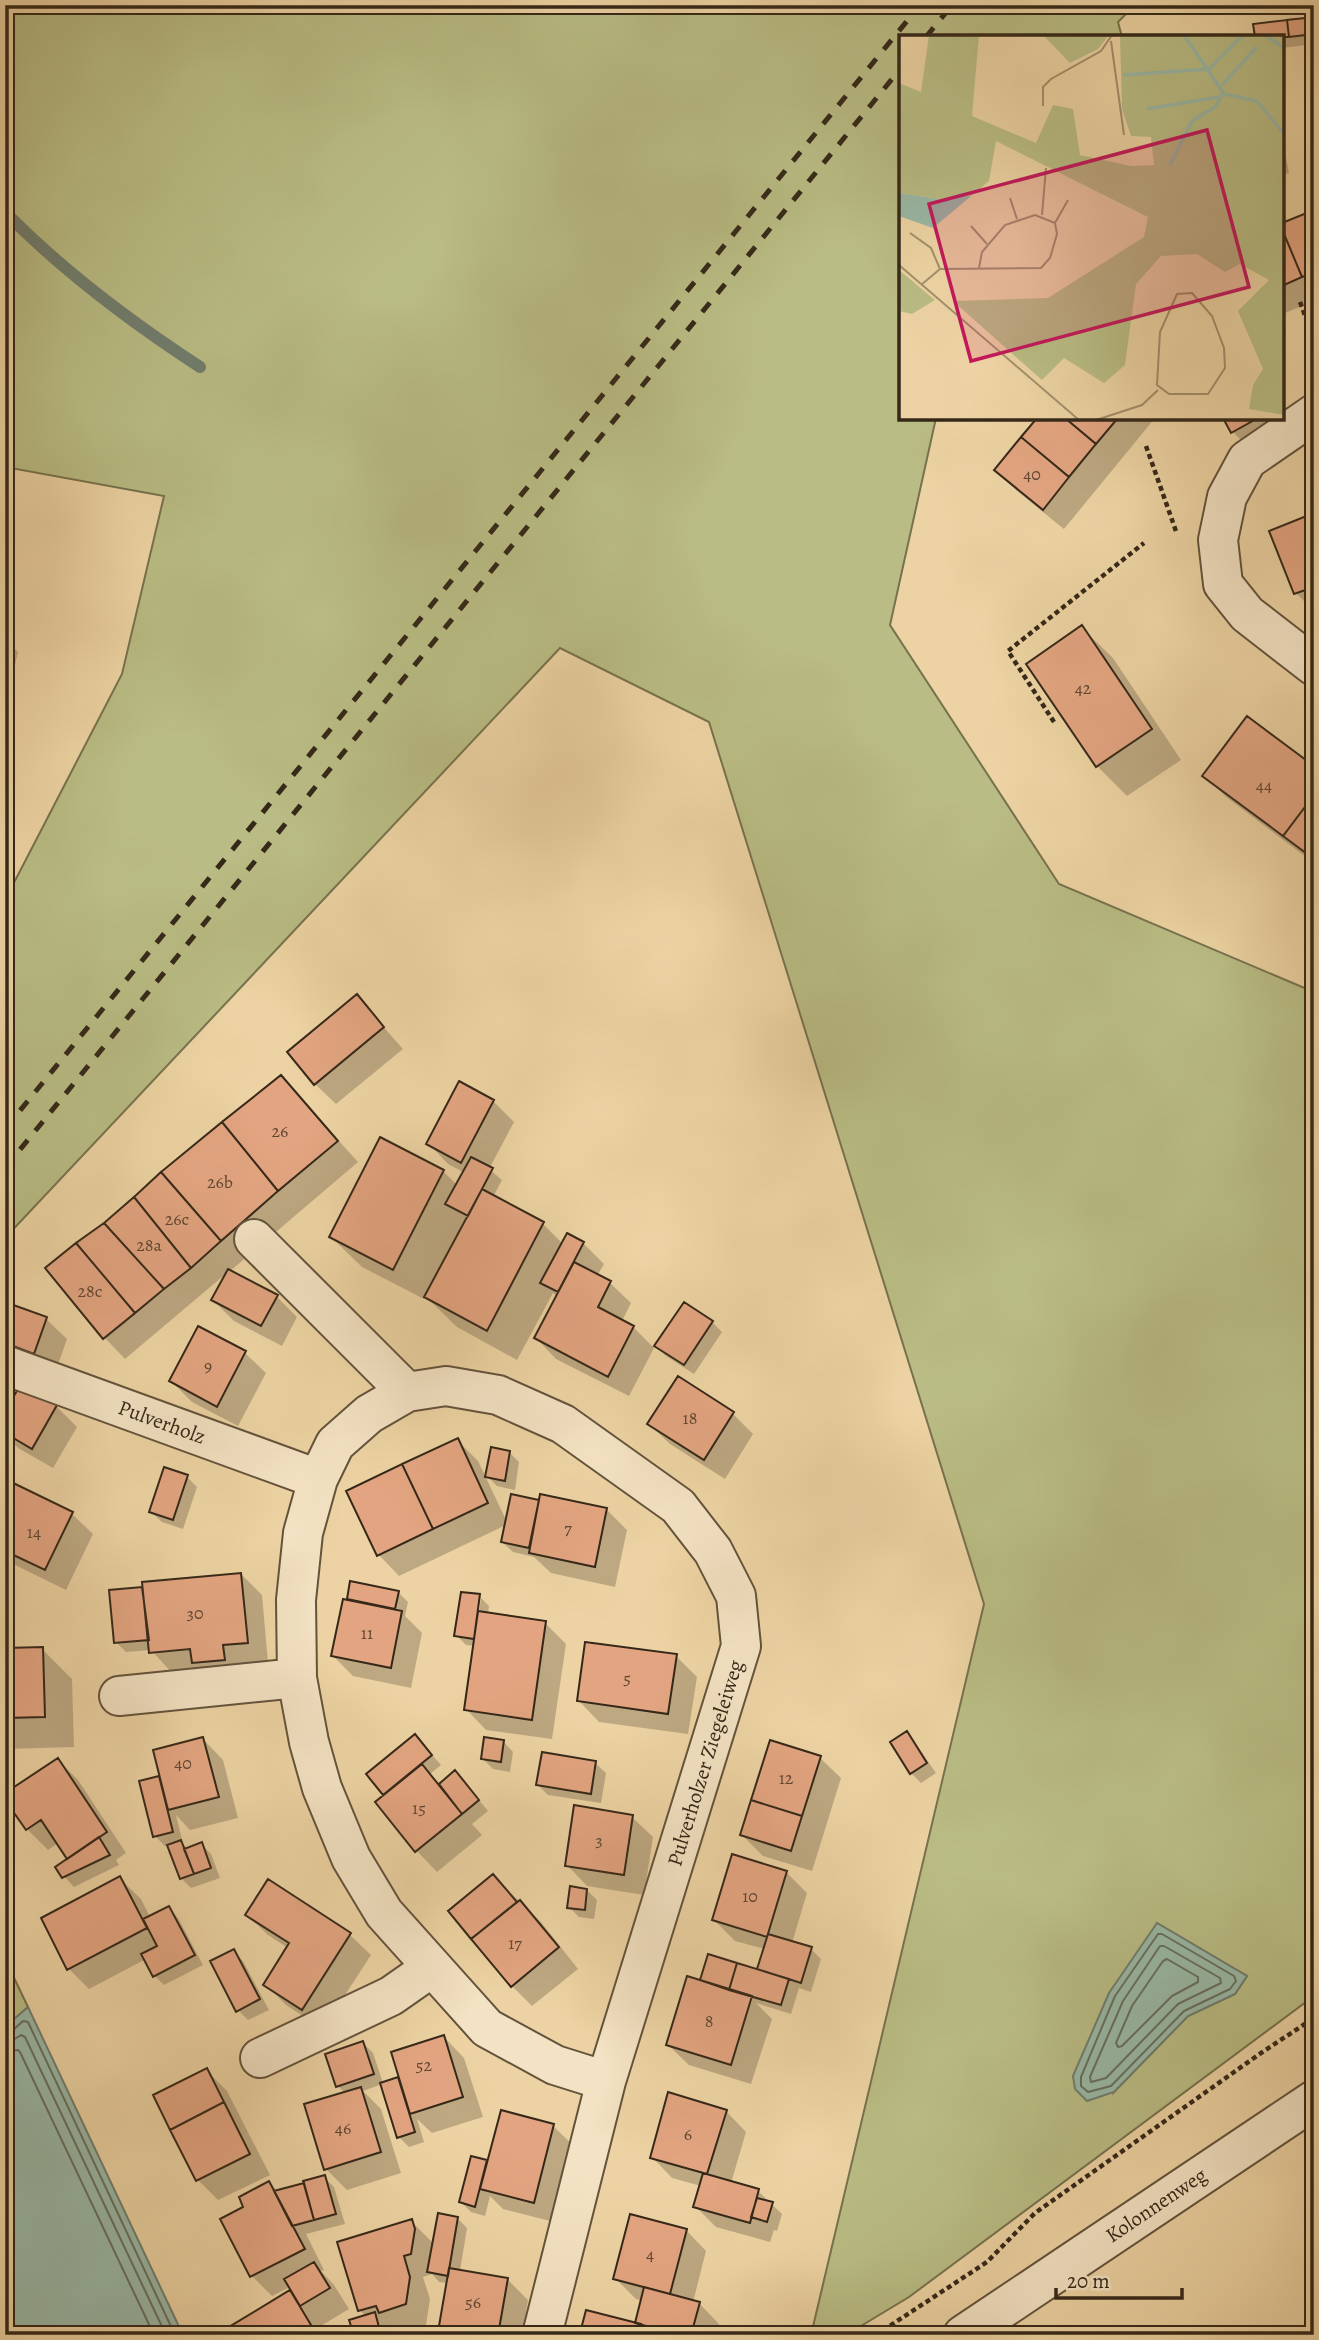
<svg xmlns="http://www.w3.org/2000/svg" width="1319" height="2340" font-family="Alegreya,serif">
<style>
.green{fill:#b9bc84;stroke:#77724e;stroke-width:2;fill-rule:evenodd}
.water{fill:#99b8a6;stroke:#717e6e;stroke-width:2}
.shadow{fill:#0003}
.lines{fill:none;stroke-linecap:round;stroke-linejoin:round}
.shore{stroke:#677060;stroke-width:2}
.stream{stroke:#717e6e;stroke-width:12}
.building{fill:#e3a581;stroke:#352819;stroke-width:2}
.minor-casing{stroke:#63533c;stroke-width:42}
.path{stroke:#352819;stroke-width:4.5;stroke-dasharray:5 3.5;stroke-linecap:butt}
.minor{stroke:#f3e2c3;stroke-width:38}
.rail{stroke:#352819;stroke-width:5;stroke-dasharray:12 12;stroke-linecap:butt}
.labels{text-anchor:middle;dominant-baseline:central;stroke-width:5;stroke-linejoin:round;paint-order:stroke}
.number-label{font-size:18px;fill:#604733}
.street-label{font-size:21px;fill:#352819;stroke:#f3e2c3}
.inset-river{fill:none;stroke:#99b8a6;stroke-width:3.5}
.inset-road{fill:none;stroke:#a38f6c;stroke-width:2}
.view{fill:#c2185b;fill-opacity:0.15;stroke:#c2185b;stroke-width:3.5}
.inset-edge{fill:none;stroke:#352819;stroke-width:3.5}
</style>
<rect width="100%" height="100%" fill="#edd3a3"/>
<filter id="stains"><feTurbulence type="fractalNoise" baseFrequency=".00286" numOctaves="4"/><feColorMatrix values="0 0 0 0 .2 0 0 0 0 .09 0 0 0 0 .02 0 0 0 .5 -.17"/></filter>
<radialGradient id="worn" r=".72"><stop offset=".6" stop-color="#630" stop-opacity="0"/><stop offset="1" stop-color="#630" stop-opacity=".3"/></radialGradient>
<path class="green" d="M5,5H1135L1118,22L1122,37H901V418H936L890,625L1059,884L1314,992V1996L909,2297L846,2335H811L984,1604L709,722L560,648L5,1238V900L122,674L164,496L5,467ZM1157,1923L1247,1976L1235,1994L1188,2016L1114,2092Z
M5,1959L28,2007L5,2027Z"/>
<path class="water" d="M1157,1923L1247,1976L1235,1994L1188,2016L1114,2092L1087,2101L1075,2089L1073,2076L1109,1993Z
M28,2007L183,2335H5V2027Z"/>
<path class="shadow" d="M1314,19V44L1282,48V37Z
M1282,150L1285,153L1289,173L1282,175Z
M1314,212V301L1285,313L1282,311V225Z
M1039,418H1155L1064,529L1017,491L997,470Z
M1225,418H1271L1274,424L1243,442L1233,432Z
M1314,515V611L1296,593Z
M1082,628L1113,658L1181,760L1127,796L1097,766Z
M5,639L18,652L5,708Z
M1314,768V863L1225,796L1205,776Z
M357,997L403,1049L336,1104L315,1084Z
M281,1077L358,1162L229,1272L277,1297L297,1317L282,1346L234,1321L213,1300L228,1272L125,1359L105,1338L48,1268L106,1224Z
M460,1083L493,1101L514,1122L489,1169L502,1180L493,1197L543,1224L563,1244L583,1243L604,1264L597,1276L610,1283L631,1303L622,1321L633,1327L654,1348L629,1396L556,1359L536,1338L557,1297L553,1293L517,1360L457,1327L425,1296L424,1299L362,1267L331,1237L443,1171L458,1186L465,1173L448,1164L428,1143Z
M5,1304L46,1319L67,1339L55,1373L5,1355Z
M712,1322L722,1332L694,1374L666,1356L656,1346Z
M245,1353L266,1373L238,1426L192,1402L171,1381Z
M56,1406L77,1427L53,1468L18,1448L5,1435V1414Z
M733,1414L753,1434L725,1479L670,1444L649,1424Z
M457,1440L478,1461L507,1522L540,1502L606,1509L627,1530L615,1587L551,1573L534,1557L513,1552L502,1542L506,1525L399,1576L379,1555Z
M509,1452L519,1462L515,1490L497,1486L487,1476Z
M187,1477L197,1487L183,1529L162,1522L151,1512Z
M5,1481L72,1514L93,1534L66,1590L5,1560Z
M241,1574L262,1595L268,1663L172,1673L151,1650L126,1652L116,1642L142,1589L145,1592Z
M398,1592L408,1602L405,1616L422,1633L411,1688L353,1676L333,1656L352,1602L349,1599Z
M481,1598L489,1606L488,1615L545,1623L566,1644L552,1739L486,1730L466,1709L475,1646L466,1645L456,1635L476,1613H479Z
M42,1649L72,1679L74,1747L5,1749V1650Z
M676,1656L697,1677L688,1734L599,1722L579,1701Z
M906,1734L916,1744L936,1773L921,1783L911,1773Z
M415,1736L441,1765L430,1774L441,1785L465,1783L488,1811L472,1824L482,1835L437,1872L417,1851L377,1802L385,1795L369,1775Z
M203,1739L223,1760L238,1818L190,1830L176,1815L183,1844L188,1849L201,1844L211,1854L220,1878L191,1888L181,1878L169,1845L165,1846L155,1836L158,1778L163,1782Z
M503,1741L513,1752L510,1772L493,1769L483,1759Z
M820,1758L841,1778L812,1871L763,1856L742,1835Z
M58,1760L78,1780L126,1853L116,1860L119,1865L74,1887L64,1876L69,1859L58,1843L48,1850L27,1829L5,1797Z
M595,1763L606,1773L601,1803L548,1795L538,1785Z
M632,1817L653,1837L644,1895L587,1886L567,1865Z
M786,1872L807,1893L792,1943L811,1949L821,1959L811,1992L799,1988L791,2014L756,2003L772,2019L751,2084L689,2065L668,2045L706,1984L758,1971L765,1949L735,1941L714,1920Z
M493,1876L541,1922L578,1969L532,2006L512,1986L451,1911Z
M120,1879L141,1899L150,1917L168,1908L178,1918L203,1965L164,1985L154,1975L146,1959L89,1989L69,1969Z
M269,1881L350,1935L371,1955L323,2029L286,2005L265,1984L288,1948L268,1935L247,1915Z
M587,1890L597,1900L594,1919L579,1917L569,1907Z
M233,1951L243,1961L269,2010L248,2020L238,2010Z
M444,2037L464,2058L483,2117L432,2133L417,2119L424,2142L409,2147L399,2137L382,2084L363,2091L381,2109L401,2173L347,2190L326,2169L306,2105L345,2093L338,2086L363,2043L373,2053L383,2083L397,2079L402,2083Z
M206,2070L227,2091L270,2175L218,2200L198,2180Z
M726,2111L746,2132L731,2183L758,2191L782,2214L777,2231L774,2230L770,2242L716,2227L695,2206L701,2186L672,2178L652,2157Z
M553,2126L574,2146L554,2222L503,2209L490,2196L485,2216L471,2212L461,2202L486,2162L489,2164Z
M324,2177L334,2187L345,2224L306,2234L324,2270L321,2271L334,2285L349,2309L319,2327L324,2335H235L231,2328L292,2291L290,2287L272,2296L252,2276L246,2207L269,2183L278,2192Z
M457,2218L467,2228L460,2271L507,2279L528,2300L522,2335H450L441,2325L448,2283L439,2282L432,2274L423,2277L430,2299L426,2325L401,2333L395,2326L389,2328L395,2335H355L366,2317L360,2310L411,2221L434,2244Z
M686,2230L706,2251L693,2302L699,2303L719,2324L717,2335H686L653,2326L652,2329L673,2335H584L582,2333L588,2312L641,2326L637,2322L643,2301L636,2299L615,2278Z"/>
<g class="lines">
<path class="shore" d="M1158,1934H1162L1234,1976L1236,1981L1230,1989L1184,2011L1111,2086L1088,2092L1081,2086V2077L1115,1996Z
M1160,1946H1164L1220,1978L1221,1983L1178,2004L1106,2078L1091,2082L1090,2077L1123,2001Z
M1167,1959L1198,1977V1982L1172,1996L1122,2046L1118,2047L1116,2043L1132,2006L1163,1961Z
M5,2032L12,2031L23,2021L28,2022L175,2335
M5,2041L13,2040L21,2035L25,2037L166,2335
M5,2051L18,2050L20,2052L154,2335"/>
<path class="stream" d="M5,212C63,271 131,322 200,367"/>
</g>
<path class="building" d="M1314,17V34L1289,37L1287,20Z
M1287,20L1289,37H1255L1253,24Z
M1314,210V273L1302,277L1282,229V223Z
M1282,229L1302,277L1282,286Z
M1037,418H1065L1096,444L1069,477L1021,437Z
M1065,418H1118L1096,444Z
M1223,418H1258L1231,433Z
M1021,437L1069,477L1043,510L994,470Z
M1314,513V587L1294,594L1269,531Z
M1082,625L1152,729L1096,767L1026,664Z
M1247,716L1314,766V795L1283,836L1202,776Z
M1314,795V859L1283,836Z
M357,994L384,1027L314,1085L287,1052Z
M281,1075L338,1141L278,1191L222,1122Z
M459,1081L494,1100L461,1163L426,1144Z
M222,1122L278,1191L221,1241L161,1172Z
M380,1137L444,1170L393,1270L329,1237Z
M471,1157L493,1168L468,1216L445,1204Z
M161,1172L221,1241L191,1268L134,1197Z
M482,1189L544,1222L487,1331L424,1297Z
M134,1197L191,1268L164,1289L104,1223Z
M104,1223L164,1289L135,1313L76,1243Z
M567,1233L584,1242L558,1292L540,1283Z
M76,1243L135,1313L103,1339L45,1268Z
M574,1262L611,1281L598,1307L634,1326L608,1377L534,1338Z
M228,1269L278,1295L261,1326L211,1300Z
M5,1302L47,1317L34,1354L5,1343Z
M684,1302L713,1321L684,1365L654,1346Z
M198,1326L246,1351L217,1407L169,1381Z
M678,1376L734,1412L704,1460L647,1424Z
M21,1384L57,1405L32,1449L5,1433V1411Z
M458,1438L488,1503L433,1529L402,1464Z
M491,1447L510,1451L505,1481L485,1477Z
M402,1464L433,1529L377,1556L346,1491Z
M164,1467L188,1475L173,1520L149,1512Z
M5,1479L73,1512L45,1570L5,1551Z
M511,1494L539,1500L529,1548L501,1542Z
M540,1494L607,1508L595,1567L529,1553Z
M241,1573L248,1643L223,1645L225,1660L192,1663L190,1649L149,1653L142,1582Z
M350,1581L399,1591L395,1609L347,1599Z
M142,1587L149,1640L114,1643L109,1590Z
M461,1592L480,1594L474,1639L454,1636Z
M343,1599L402,1611L391,1668L331,1656Z
M478,1611L546,1621L532,1720L464,1710Z
M585,1642L677,1654L668,1714L577,1701Z
M43,1647L45,1717L5,1718V1648Z
M907,1731L927,1763L910,1774L890,1742Z
M415,1734L432,1755L383,1795L366,1774Z
M203,1737L219,1797L168,1810L153,1750Z
M484,1737L504,1740L501,1762L481,1759Z
M770,1740L821,1756L802,1816L751,1800Z
M542,1752L596,1761L591,1794L536,1785Z
M58,1758L107,1832L67,1859L41,1820L26,1830L5,1800V1793Z
M422,1764L462,1814L415,1852L375,1802Z
M455,1770L479,1800L462,1814L439,1784Z
M159,1776L173,1832L153,1837L139,1781Z
M751,1800L802,1816L791,1851L740,1835Z
M574,1805L633,1815L624,1875L565,1866Z
M99,1837L110,1855L62,1878L55,1867Z
M181,1840L194,1874L180,1879L167,1845Z
M202,1842L211,1868L194,1874L184,1849Z
M732,1854L787,1871L767,1937L712,1920Z
M493,1874L517,1902L471,1939L448,1911Z
M120,1876L147,1928L67,1970L41,1918Z
M268,1879L351,1933L302,2010L263,1985L289,1943L245,1915Z
M570,1886L587,1889L585,1910L567,1908Z
M520,1900L559,1947L511,1987L471,1939Z
M169,1906L195,1955L153,1977L141,1954L157,1946L143,1919Z
M768,1934L812,1947L801,1983L757,1969Z
M234,1949L260,1999L236,2012L210,1961Z
M708,1954L737,1963L729,1990L700,1980Z
M737,1963L789,1979L781,2005L729,1990Z
M687,1976L752,1996L731,2065L666,2045Z
M444,2035L463,2097L410,2114L391,2052Z
M363,2041L374,2074L336,2087L325,2054Z
M207,2068L224,2102L170,2130L153,2095Z
M398,2077L415,2132L397,2138L380,2083Z
M361,2087L381,2152L324,2170L304,2104Z
M668,2092L727,2110L707,2174L650,2158Z
M224,2102L250,2154L196,2181L170,2130Z
M501,2110L554,2124L534,2203L480,2189Z
M471,2156L487,2160L475,2207L459,2202Z
M703,2173L759,2189L750,2223L693,2207Z
M325,2175L336,2214L314,2220L303,2181Z
M269,2181L305,2249L250,2277L220,2219L243,2207L239,2197Z
M304,2183L314,2220L292,2226L274,2191Z
M757,2198L773,2202L767,2222L751,2217Z
M438,2213L458,2217L448,2276L427,2272Z
M630,2214L687,2229L670,2294L613,2279Z
M412,2219L415,2229L411,2254L404,2256L410,2277L406,2304L379,2313L376,2306L358,2311L337,2242Z
M314,2262L330,2288L300,2306L284,2279Z
M449,2268L508,2278L498,2335L439,2326Z
M644,2287L700,2302L691,2335H680L635,2323Z
M290,2290L317,2335H233L229,2327Z
M586,2310L641,2324L638,2335L580,2333Z
M375,2312L381,2335H354L349,2320Z"/>
<g class="lines">
<g class="minor-casing">
<path id="minor" d="M1314,414L1247,460L1227,497L1218,540L1223,584L1247,614L1314,666
M254,1239L407,1392L446,1386L498,1395L563,1424L678,1506L713,1551L736,1596L741,1646L606,2081L542,2335
M5,1365L318,1479
M407,1392L369,1414L335,1444L318,1479L303,1533L296,1600L297,1678L309,1742L322,1788L351,1858L384,1913L487,2028L555,2065L606,2081
M119,1696L297,1678
M260,2058L391,1996L431,1968
M963,2335L1314,2100"/>
</g>
<path class="path" d="M1300,302L1314,340
M1146,446L1177,534
M1310,466L1311,507
M1054,722L1008,651L1144,543
M876,2335L987,2262L1035,2213L1261,2053L1314,2018"/>
<use href="#minor" class="minor"/>
<path class="rail" d="M926,37L952,5
M5,1129L920,5
M5,1168L901,68"/>
</g>
<g class="labels">
<g class="number-label">
<text x="1032" y="474">40</text>
<text x="1083" y="688">42</text>
<text x="1264" y="785">44</text>
<text x="280" y="1131">26</text>
<text x="220" y="1182">26b</text>
<text x="177" y="1219">26c</text>
<text x="149" y="1245">28a</text>
<text x="90" y="1291">28c</text>
<text x="208" y="1366">9</text>
<text x="690" y="1418">18</text>
<text x="568" y="1528">7</text>
<text x="34" y="1532">14</text>
<text x="195" y="1613">30</text>
<text x="367" y="1633">11</text>
<text x="627" y="1678">5</text>
<text x="183" y="1763">40</text>
<text x="786" y="1778">12</text>
<text x="419" y="1808">15</text>
<text x="599" y="1840">3</text>
<text x="750" y="1896">10</text>
<text x="515" y="1943">17</text>
<text x="709" y="2021">8</text>
<text x="424" y="2065">52</text>
<text x="343" y="2128">46</text>
<text x="688" y="2134">6</text>
<text x="650" y="2254">4</text>
<text x="473" y="2302">56</text>
</g>
<g class="street-label">
<text transform="translate(162 1422) rotate(20)">Pulverholz</text>
<text transform="translate(705 1763) rotate(-73)">Pulverholzer Ziegeleiweg</text>
<text transform="translate(1156 2205) rotate(-34)">Kolonnenweg</text>
</g>
</g>
<g transform="translate(899 35)">
<rect width="385" height="385" fill="#edd3a3"/>
<path d="M30,0H80L73,81L137,108L154,70L174,74L181,120L232,131L255,130L252,102L232,101L223,74L221,0H385V380L350,374L354,350L364,334L339,276L370,245L341,229L326,237L298,219L262,221L237,249L226,330L205,348L165,323L143,345L54,266L149,263L245,202L249,182L97,106L90,146L71,162L63,157L46,165L0,158V48L22,57ZM144,0H210L199,14L171,28ZM0,235L36,265L13,279L0,276Z" fill="#b9bc84"/>
<path d="M63,157L71,162L34,193L0,181V158L46,165Z" fill="#99b8a6"/>
<path class="inset-river" d="M285,0L325,59L358,66L385,99M366,0L385,13M224,40L310,34L344,0M323,50L358,12M248,74L320,62M271,130L293,86L316,72L324,59"/>
<path class="inset-road" d="M212,6L225,100M144,71V52L152,44L202,16L213,0M111,163L118,184M143,180L147,133M72,191L88,209M11,198L32,213L41,234M0,230L180,385M80,233L83,217L106,190L136,180L156,188M22,250L41,234L142,233L151,223L158,199L156,188L169,165M293,258L313,281L325,313L326,333L309,359H270L258,350L261,297L278,259ZM197,385L243,370L259,355"/>
<path class="view" d="M308,95L350,252L72,326L30,169Z"/>
<rect width="385" height="385" class="inset-edge"/>
</g>
<rect width="1319" height="2340" fill="none" stroke="#edd3a3" stroke-width="28"/>
<rect x="7" y="7" width="1305" height="2326" fill="none" stroke="#352819" stroke-width="3.5"/>
<rect x="14" y="14" width="1291" height="2312" fill="none" stroke="#352819" stroke-width="2"/>
<path d="M1056 2288v10h126v-10" fill="none" stroke="#352819" stroke-width="3.5"/>
<text x="1067" y="2288" font-size="21" fill="#352819" stroke="#f3e2c3" stroke-width="5" paint-order="stroke">20 m</text>
<rect width="100%" height="100%" filter="url(#stains)"/>
<rect width="100%" height="100%" fill="url(#worn)"/>
</svg>
